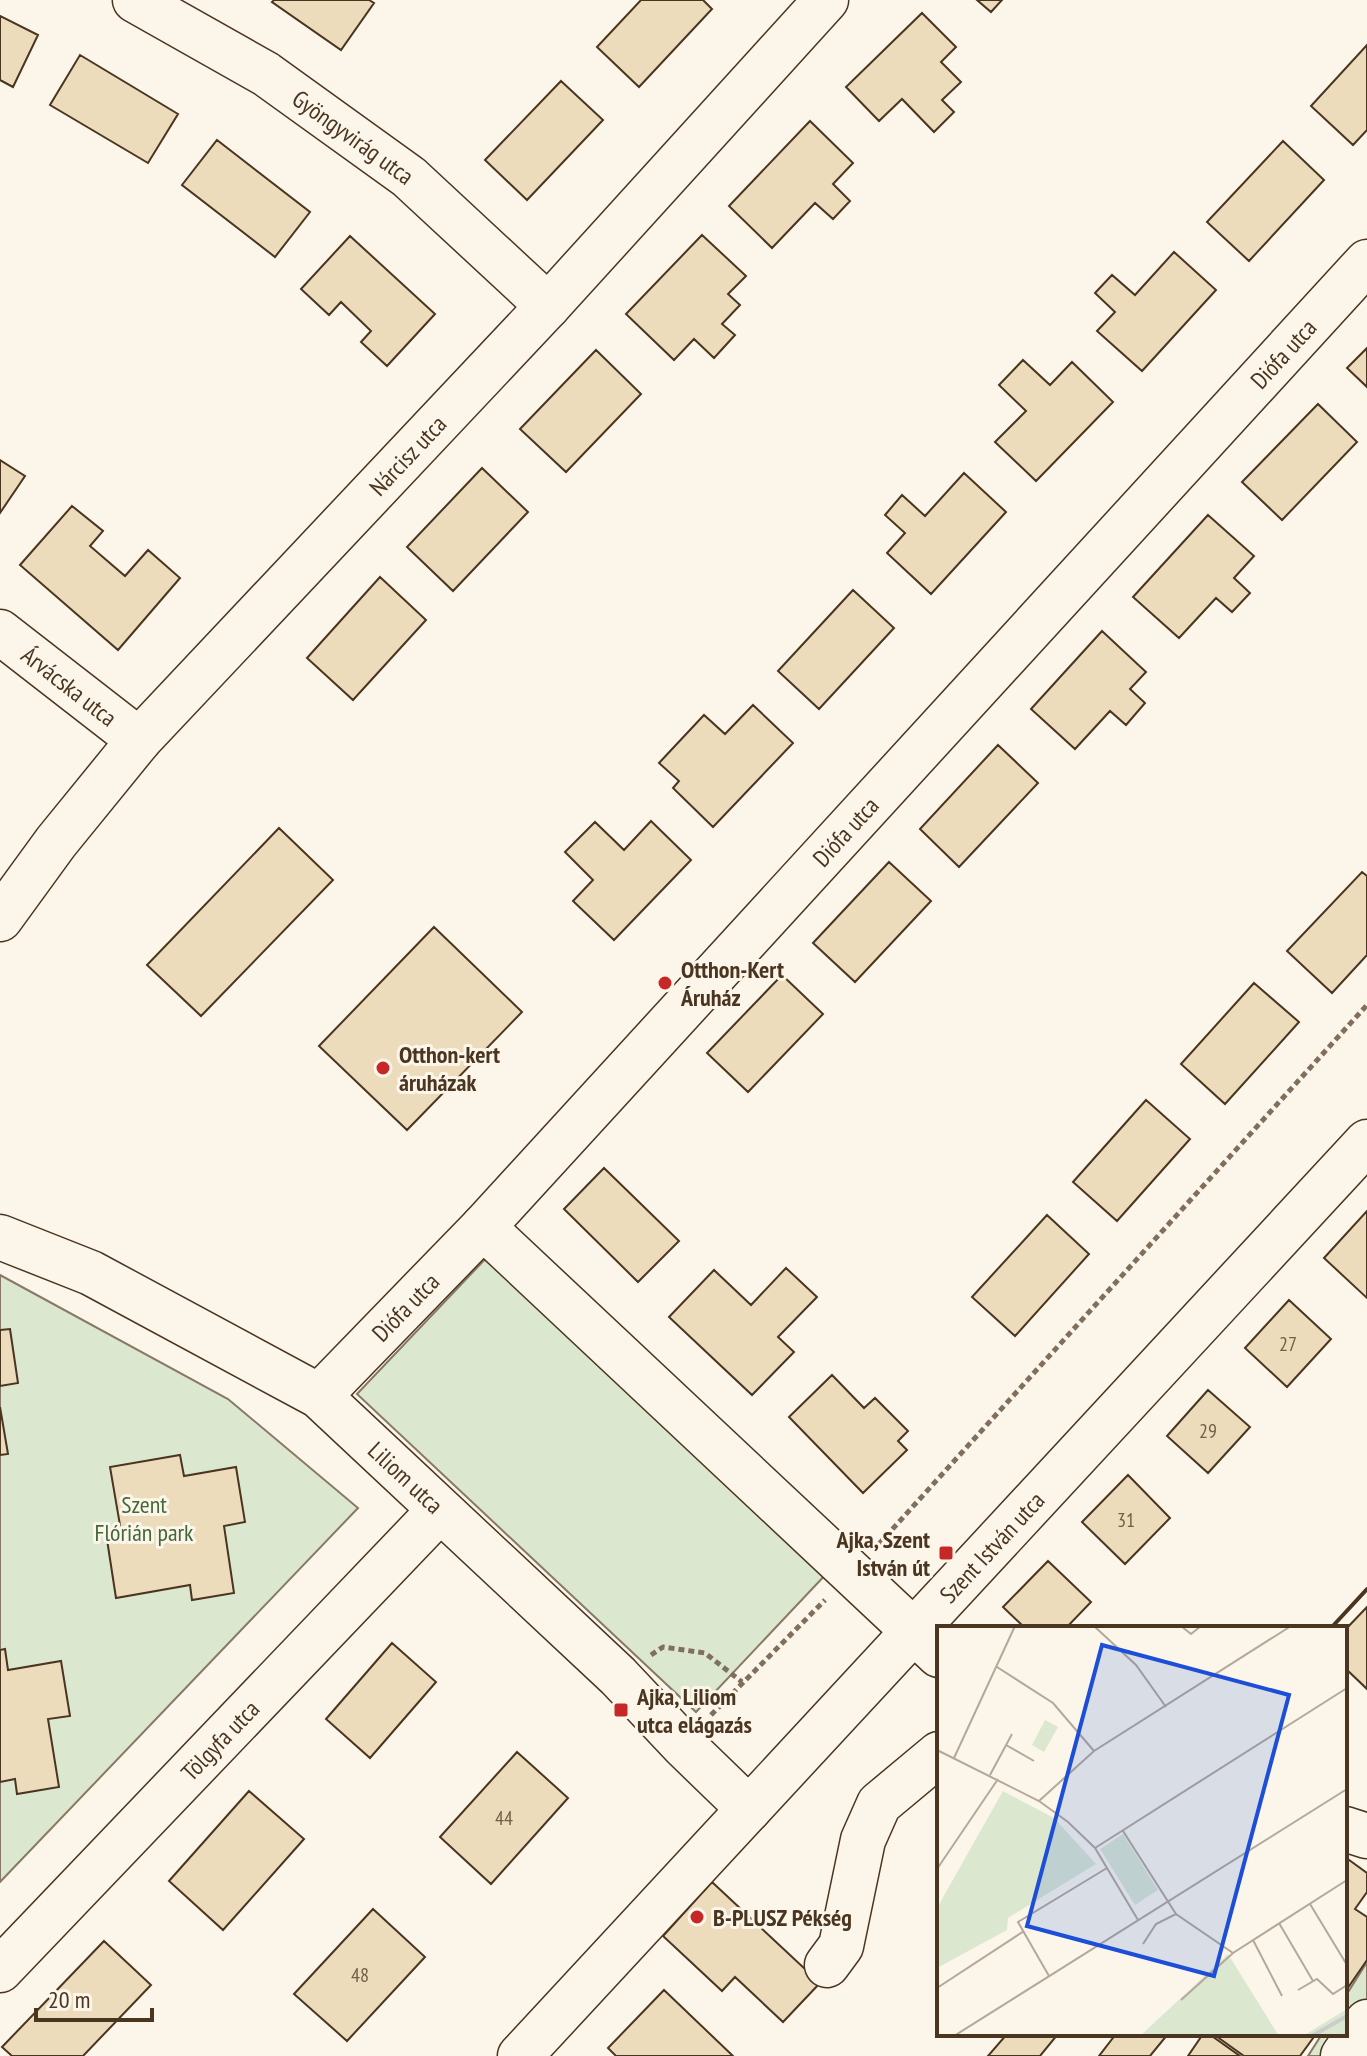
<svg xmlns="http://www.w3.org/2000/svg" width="1367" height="2056" font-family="'PT Sans Narrow',sans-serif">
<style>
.green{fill:#dce7d0;stroke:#887966;stroke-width:2}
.building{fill:#ecdcbc;stroke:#4a3520;stroke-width:2}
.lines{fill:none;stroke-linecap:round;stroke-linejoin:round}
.minor-casing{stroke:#4a3520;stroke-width:47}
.major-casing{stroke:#4a3520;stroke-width:47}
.path{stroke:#7f6f5c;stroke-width:5;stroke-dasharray:6 4;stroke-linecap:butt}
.minor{stroke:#fbf6e9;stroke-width:44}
.major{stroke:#fbf6e9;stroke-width:44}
.wall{stroke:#4a3520;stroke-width:4}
.poi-dot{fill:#c62828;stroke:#fbf6e9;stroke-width:3}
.labels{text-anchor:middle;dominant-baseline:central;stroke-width:6;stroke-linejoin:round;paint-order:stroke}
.number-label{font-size:20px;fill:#725f47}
.street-label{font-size:24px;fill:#4a3520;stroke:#fbf6e9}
.poi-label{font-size:24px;font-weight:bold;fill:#4a3520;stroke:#fbf6e9;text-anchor:start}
.park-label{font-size:24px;fill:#436837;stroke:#fbf6e9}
.inset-river{fill:none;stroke:#c9cecd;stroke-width:4}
.inset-road{fill:none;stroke:#b4a999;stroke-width:2}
.view{fill:#1d4ed8;fill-opacity:0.15;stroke:#1d4ed8;stroke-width:4}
.inset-edge{fill:none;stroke:#4a3520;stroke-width:4}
</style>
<rect width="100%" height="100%" fill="#fbf6e9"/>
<path class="green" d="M491,1253L829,1571L696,1712L357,1394Z
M0,1275L228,1399L358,1508L0,1882Z
M1367,1962V2056H1308L1322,2034H1345V1997Z"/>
<path class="building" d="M274,0H369L374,3L341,50L272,2Z
M641,0H703L712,9L639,87L597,47Z
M977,0H1002L991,12Z
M922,13L956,47L941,62L961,82L942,100L954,112L934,132L902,99L879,121L846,87Z
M0,16L38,35L13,87L0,80Z
M1367,45V130L1353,145L1311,106Z
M80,55L178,114L148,163L50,105Z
M561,81L603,120L527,200L485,160Z
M810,121L853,163L833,184L850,201L833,219L815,203L772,248L729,206Z
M217,140L310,212L275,257L182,185Z
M1283,141L1324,180L1249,261L1207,222Z
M702,235L746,276L728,294L740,305L722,324L735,335L714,358L694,339L674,360L626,314Z
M350,236L435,314L387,366L361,342L371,331L341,302L329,315L301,289Z
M1174,252L1216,290L1142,371L1097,331L1115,312L1095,293L1112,275L1135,295Z
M1367,348V387L1347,368Z
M596,350L641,394L566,472L520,429Z
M1023,360L1050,385L1072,362L1113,402L1036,481L995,442L1026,411L999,385Z
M1318,404L1357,442L1282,520L1242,482Z
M0,460L25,476L0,513Z
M482,468L528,512L453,591L407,547Z
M964,473L1006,512L931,594L887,553L905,533L885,515L902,495L925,516Z
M72,506L103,531L90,546L125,576L148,550L180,578L118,650L20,565Z
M1208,515L1254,556L1234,578L1250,593L1232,612L1216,598L1179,638L1133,597Z
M380,577L426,620L353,700L307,658Z
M853,590L894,628L819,709L778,671Z
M1102,631L1146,672L1130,689L1145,703L1126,725L1110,711L1075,749L1031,709Z
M753,705L793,743L713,827L673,788L679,781L659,763L704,715L725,734Z
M998,745L1038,783L959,867L920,829Z
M651,821L691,860L614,940L573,901L593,880L565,852L595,822L624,850Z
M279,828L333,880L201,1016L147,965Z
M889,862L931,901L855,982L813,943Z
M1362,872L1367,876V955L1332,993L1287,951Z
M434,927L522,1012L407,1130L319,1046Z
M782,975L823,1014L748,1092L707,1053Z
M1254,983L1299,1022L1225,1104L1181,1064Z
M1146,1100L1190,1139L1117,1221L1073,1182Z
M604,1168L679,1241L638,1282L564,1209Z
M1367,1211V1298L1324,1258Z
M1047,1215L1089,1254L1015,1336L972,1297Z
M786,1268L817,1297L778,1337L794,1352L752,1395L669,1317L714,1270L751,1305Z
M1289,1300L1331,1339L1287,1387L1245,1348Z
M10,1329L18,1383L0,1386V1330Z
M832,1375L864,1408L875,1398L908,1431L898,1441L907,1450L863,1493L789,1417Z
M1208,1390L1250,1427L1208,1473L1167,1436Z
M0,1407L8,1454L0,1455Z
M180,1455L184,1476L236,1467L245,1522L224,1526L234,1593L192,1600L190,1585L116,1598L106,1533L121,1531L110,1467Z
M1128,1475L1170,1518L1125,1564L1082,1522Z
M1048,1561L1091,1602L1066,1628H1025L1003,1607Z
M1367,1607V1689L1345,1668V1630Z
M392,1643L436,1682L370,1758L326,1719Z
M5,1649L8,1670L61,1661L70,1716L48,1719L59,1787L17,1794L15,1779L0,1782V1650Z
M517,1752L568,1798L491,1884L440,1837Z
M249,1791L304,1839L223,1930L169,1881Z
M1345,1857L1367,1873V1892L1355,1909L1367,1917V1960L1345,1992Z
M712,1882L820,1983L783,2022L735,1977L722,1991L663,1936Z
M373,1909L425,1957L347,2041L294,1994Z
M104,1941L151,1985L83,2056H12L2,2047Z
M664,1990L733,2056H616L608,2048Z
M1007,2034H1058L1040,2056H988Z
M1116,2034H1168L1150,2056H1099Z
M1203,2034H1209L1240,2056H1188Z
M1217,2034H1316L1300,2056H1244L1216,2036Z"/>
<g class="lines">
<g class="minor-casing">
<g id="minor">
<path id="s1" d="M135,0L266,74L409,177L548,306"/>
<path id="s2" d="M0,632L139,740"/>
<path id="s3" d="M0,919L56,842L139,740L548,306L826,0"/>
<path d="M483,1227L939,1655"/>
<path id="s4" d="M0,1237L91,1273L319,1396L618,1676L683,1745L749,1809"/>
<path id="s5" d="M319,1396L483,1227L1367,262"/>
<path d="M1345,1829L1367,1836"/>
<path d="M827,1965L841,1946L863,1840L879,1804L939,1754"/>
<path id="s6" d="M0,1970L439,1511"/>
<path d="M1343,2056L1367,2022"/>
</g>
</g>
<g class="major-casing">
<g id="major">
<path id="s7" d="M520,2056L1367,1142"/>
</g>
</g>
<path class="path" d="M879,1544L1367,1005
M651,1655L663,1647L705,1653L742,1682
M711,1715L825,1600"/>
<use href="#minor" class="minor"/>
<use href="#major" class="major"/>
<path class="wall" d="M1331,1628L1367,1589"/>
</g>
<g class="poi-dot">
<circle cx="665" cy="983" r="8"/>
<circle cx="383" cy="1068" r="8"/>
<rect x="938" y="1545" width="16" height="16" rx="4"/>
<rect x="613" y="1702" width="16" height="16" rx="4"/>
<circle cx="697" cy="1917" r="8"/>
</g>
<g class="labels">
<g class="number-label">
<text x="1288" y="1344">27</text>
<text x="1208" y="1431">29</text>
<text x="1126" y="1520">31</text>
<text x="504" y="1818">44</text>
<text x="360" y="1975">48</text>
</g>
<g class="street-label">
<text stroke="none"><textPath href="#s1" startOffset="258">Gyöngyvirág utca</textPath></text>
<text stroke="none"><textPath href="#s5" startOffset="1420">Diófa utca</textPath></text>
<text stroke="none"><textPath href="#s3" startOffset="618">Nárcisz utca</textPath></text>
<text stroke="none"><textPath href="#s2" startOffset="88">Árvácska utca</textPath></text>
<text stroke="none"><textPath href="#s5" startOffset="772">Diófa utca</textPath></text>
<text stroke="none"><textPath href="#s5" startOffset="124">Diófa utca</textPath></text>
<text stroke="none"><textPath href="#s4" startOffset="476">Liliom utca</textPath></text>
<text stroke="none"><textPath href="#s7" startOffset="694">Szent István utca</textPath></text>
<text stroke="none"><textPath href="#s6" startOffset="318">Tölgyfa utca</textPath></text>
</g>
<g class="poi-label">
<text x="681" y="969">Otthon-Kert<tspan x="681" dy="28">Áruház</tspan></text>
<text x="399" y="1054">Otthon-kert<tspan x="399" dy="28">áruházak</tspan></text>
<text x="930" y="1539" text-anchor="end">Ajka, Szent<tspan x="930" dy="28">István út</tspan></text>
<text x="637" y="1696">Ajka, Liliom<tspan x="637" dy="28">utca elágazás</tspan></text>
<text x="713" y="1917">B-PLUSZ Pékség</text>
</g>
<g class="park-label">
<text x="144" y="1504">Szent<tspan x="144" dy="28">Flórián park</tspan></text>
</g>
</g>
<g transform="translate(937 1626)">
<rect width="410" height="410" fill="#fbf6e9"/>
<path d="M108,94L121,101L107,126L95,119ZM66,165L117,192L159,238L71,292L70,304L0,342V282ZM186,208L221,264L198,279L163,223ZM291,328L342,410H203ZM410,383V410H366Z" fill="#dce7d0"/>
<path class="inset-river" d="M375,410L410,390"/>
<path class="inset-road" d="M157,0L199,39L229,81M244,0L254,8L264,0M60,41L116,77L157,125M69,119L97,135M0,124L102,175L131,196L158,222L201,294M17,132L78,0M53,149L75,108M102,175L157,125L354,0M186,205L239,288L296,327M158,222L410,62M0,243L61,153M373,278L410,339M342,297L376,355M316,314L345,370M206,318L219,298L239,288M112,350L81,296L170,242M0,362L87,305M361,364L380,353L396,368L410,359M244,374L296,327L410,254M17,410L410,163"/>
<path class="view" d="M165,19L352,69L277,350L90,300Z"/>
<rect width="410" height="410" class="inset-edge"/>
</g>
<path d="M36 2008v12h116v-12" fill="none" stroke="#4a3520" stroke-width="4"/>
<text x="48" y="2008" font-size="24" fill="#4a3520" stroke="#fbf6e9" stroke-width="6" paint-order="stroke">20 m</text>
</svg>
